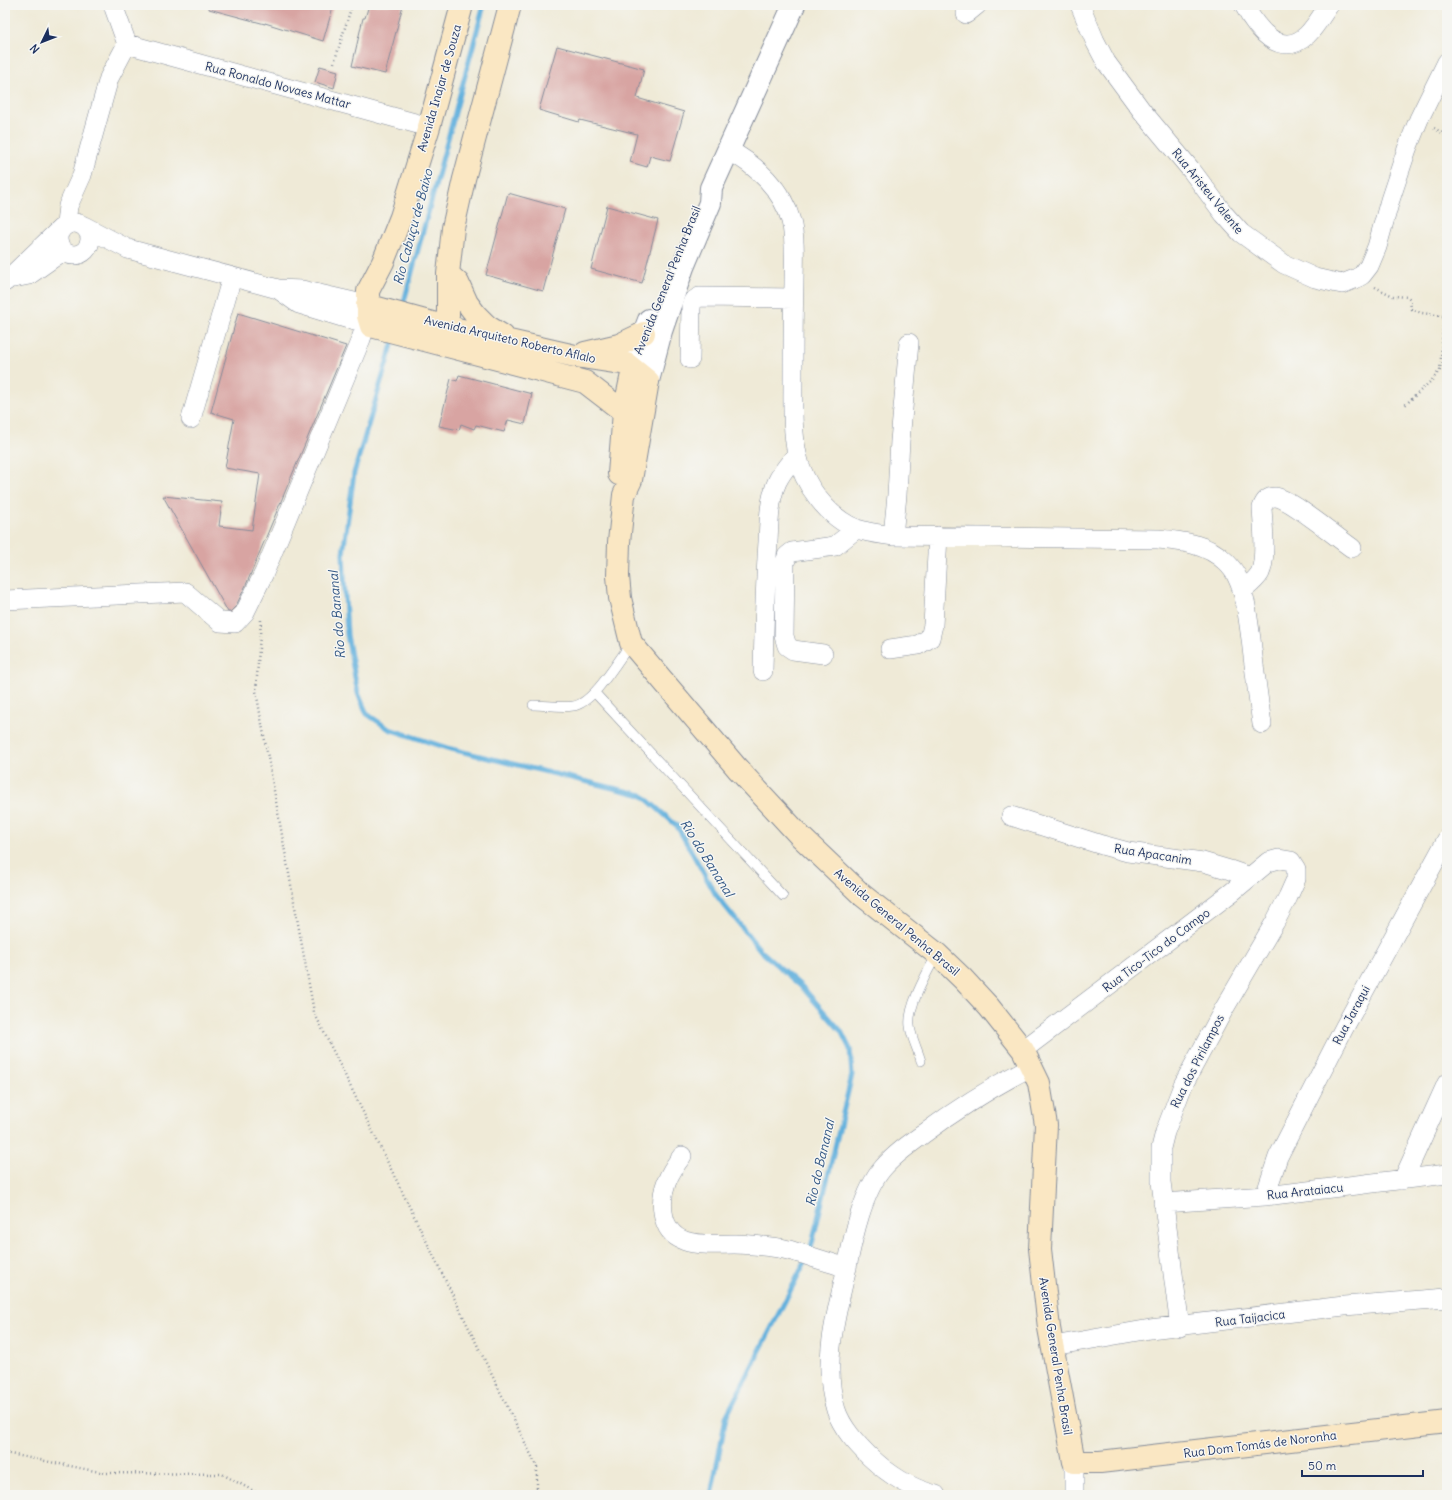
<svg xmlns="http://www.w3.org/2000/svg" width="1452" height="1500" font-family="Delius,sans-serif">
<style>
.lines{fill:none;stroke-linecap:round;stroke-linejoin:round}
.stream{stroke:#63b1dd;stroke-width:5}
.building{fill:#d8a4a2}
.service-casing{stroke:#858c9a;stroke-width:10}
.minor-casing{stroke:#858c9a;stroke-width:20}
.tertiary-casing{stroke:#858c9a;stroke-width:24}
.secondary-casing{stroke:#858c9a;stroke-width:24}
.path{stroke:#858c9a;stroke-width:2.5;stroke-dasharray:1 3;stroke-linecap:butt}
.service{stroke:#fff;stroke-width:9}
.minor{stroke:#fff;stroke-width:19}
.tertiary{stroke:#fff;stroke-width:22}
.secondary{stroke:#fae7c3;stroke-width:22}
.labels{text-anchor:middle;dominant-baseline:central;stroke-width:3;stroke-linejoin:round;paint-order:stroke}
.street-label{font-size:12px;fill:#1b2f5e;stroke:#f6f6f2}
.water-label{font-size:13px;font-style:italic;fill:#315684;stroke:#f6f6f2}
</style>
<rect width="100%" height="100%" fill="#f6f6f2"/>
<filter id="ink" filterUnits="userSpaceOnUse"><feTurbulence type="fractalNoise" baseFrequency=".025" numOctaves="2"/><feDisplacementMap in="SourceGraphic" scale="8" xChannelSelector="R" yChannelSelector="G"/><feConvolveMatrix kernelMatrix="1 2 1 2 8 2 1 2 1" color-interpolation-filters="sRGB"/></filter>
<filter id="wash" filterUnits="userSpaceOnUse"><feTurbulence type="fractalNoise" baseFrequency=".012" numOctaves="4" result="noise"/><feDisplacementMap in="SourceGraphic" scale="16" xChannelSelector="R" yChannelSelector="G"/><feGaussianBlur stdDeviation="0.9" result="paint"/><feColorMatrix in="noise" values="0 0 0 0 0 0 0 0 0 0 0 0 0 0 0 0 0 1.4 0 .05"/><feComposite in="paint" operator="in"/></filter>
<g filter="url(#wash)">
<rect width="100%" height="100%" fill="#efead7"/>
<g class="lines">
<path class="stream" d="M402,309L484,5
M394,338L354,473L343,554L347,635L358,693L367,714L389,729L447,748L642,795L677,826L716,895L761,951L802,987L841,1031L850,1049L852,1075L810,1252L726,1417L711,1495"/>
</g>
<g id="blocks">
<path class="building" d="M209,5H326L333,7L323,41L265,23V24L209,9Z
M369,5H403L385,74L352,66L363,18H365Z
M557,46L644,69L637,98L684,112L670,161L650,156L647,167L630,162L637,134L580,120L579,122L539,110Z
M320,66L338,71L334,88L315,82Z
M508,193L565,209L543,291L486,275Z
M607,206L658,220L642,283L591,269Z
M238,313L346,346L246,585L236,606L230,612H228L163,496L222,502L219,526L252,530L260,474L225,468L234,419L211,412Z
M459,375L532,394L525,424L508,420L504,432L476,425L474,429L461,424L459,430L439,426L451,379L457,381Z"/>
</g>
</g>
<g filter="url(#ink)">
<use href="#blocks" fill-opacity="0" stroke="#858c9a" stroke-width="1"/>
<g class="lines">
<g class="service-casing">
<path id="service" d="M595,693L783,896
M533,705C546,705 561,708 573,706C593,704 619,659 631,643
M921,1061C918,1050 911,1037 910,1026C907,1007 928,971 937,954"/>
</g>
<g class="minor-casing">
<path id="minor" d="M1080,5L1095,41L1106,62L1142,111L1192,171L1224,214L1241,233L1284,264L1315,278L1337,283L1342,284L1357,278L1362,275L1369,266L1377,247L1390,200L1407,149L1419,119L1447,62
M1244,5C1256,28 1280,60 1307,35C1316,26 1322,15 1329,5
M966,14L977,5
M127,44L429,127
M728,150C755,164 783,190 791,221C796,241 794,263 794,284C793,316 793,349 793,381C793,405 792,430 797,454C803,484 828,518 857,529C869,533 881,534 893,536L1158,539C1182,541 1208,544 1226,562C1230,566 1235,572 1237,577C1246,595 1248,619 1251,639C1254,667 1258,696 1262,724
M58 239a16 16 0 1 1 32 0a16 16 0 1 1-32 0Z
M66,224L68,206L82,175L109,78L127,44L113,5
M84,226L128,249L278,289L302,290L367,305
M14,278L29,275L63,251
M5,282L61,228
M278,289L299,304L371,326
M690,359L691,306L693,301L699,297L793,298
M191,419L232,277
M893,536L897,495L900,441L909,343
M1242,591C1248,586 1256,580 1260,573C1267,558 1263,526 1262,508C1264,502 1267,497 1275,497C1288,497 1339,539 1352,548
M5,600L185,592L220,622L235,623L245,612L264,573L361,339L366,324
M890,649L918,645L930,638L933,625L938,536
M823,654L793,650L787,646L784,636L785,563L787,556L792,552L835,546L856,529
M763,671C764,628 765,585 768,542C769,522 769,500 777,482C782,471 790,463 797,454
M1011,816L1102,845L1128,852L1203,862L1230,870L1250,877
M1023,1050L1232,892L1268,862L1279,859L1291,861L1296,869V879L1288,897L1275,922L1224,1009L1183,1085L1165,1132L1161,1148V1182L1180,1327
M682,1156C669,1173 660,1190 663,1212C668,1250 705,1244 734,1244C749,1244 764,1246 779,1248C787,1249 795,1252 803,1254C817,1259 832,1263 847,1268
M1403,1180L1447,1083
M1265,1196L1278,1157L1344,1028L1447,839
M1163,1203L1265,1196L1447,1174
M1053,1346L1150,1329L1344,1306L1447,1298
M1074,1462V1495
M936,1495C909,1488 889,1475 869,1456C856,1443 842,1428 836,1410C821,1363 837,1312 847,1267C853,1237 863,1191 883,1168C894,1155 908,1145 922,1135C958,1108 992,1087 1032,1066"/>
</g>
<g class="tertiary-casing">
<path id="tertiary" d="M633,369L644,333L649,320
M648,381L661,331L683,267L710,203L711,188L794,5"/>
</g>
<g class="secondary-casing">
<path id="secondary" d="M462,5L429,127L401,217L383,262L368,291V316L371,326L585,382L624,412L641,415
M448,274L458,283L467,303L476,315L487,326L503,336
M367,305L440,325L575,356L627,364L648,381L631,480L624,495L619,542L618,576L620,598L631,643L737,768L800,836L862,895L937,954L963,979L989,1007L1023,1050L1039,1083L1046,1125L1040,1249L1049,1328L1074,1462H1100L1447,1422
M432,333L436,331L448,316V274L453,228L464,179L510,5
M585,353L619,345L644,333
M619,474L624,412L633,369"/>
</g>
<path class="path" d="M334,63L352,5
M1434,128L1447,136
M1375,287L1393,296L1408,297L1410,299L1411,309L1422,313L1444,316L1440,370L1432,380L1404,406
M261,620L256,691L314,1012L537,1467V1495
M5,1453L105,1473L222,1474L261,1495"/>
<use href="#service" class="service"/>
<use href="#minor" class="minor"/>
<use href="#tertiary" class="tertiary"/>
<use href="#secondary" class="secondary"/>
</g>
</g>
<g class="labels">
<g class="street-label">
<text transform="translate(278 85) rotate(15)">Rua Ronaldo Novaes Mattar</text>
<text transform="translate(439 88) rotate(-74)">Avenida Inajar de Souza</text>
<text transform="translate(1208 191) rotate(51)">Rua Aristeu Valente</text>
<text transform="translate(667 280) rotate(-68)">Avenida General Penha Brasil</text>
<text transform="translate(510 339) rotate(13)">Avenida Arquiteto Roberto Aflalo</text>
<text transform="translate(1153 854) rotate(9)">Rua Apacanim</text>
<text transform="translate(897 922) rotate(40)">Avenida General Penha Brasil</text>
<text transform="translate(1156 950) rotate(-37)">Rua Tico-Tico do Campo</text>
<text transform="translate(1351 1015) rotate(-62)">Rua Jaraqui</text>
<text transform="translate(1197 1061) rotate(-63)">Rua dos Pirilampos</text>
<text transform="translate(1305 1191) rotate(-6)">Rua Arataiacu</text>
<text transform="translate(1250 1318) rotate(-7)">Rua Taijacica</text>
<text transform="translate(1056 1356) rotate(81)">Avenida General Penha Brasil</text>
<text transform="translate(1260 1444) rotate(-7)">Rua Dom Tomás de Noronha</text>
</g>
<g class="water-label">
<text transform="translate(413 227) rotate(-75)">Rio Cabuçu de Baixo</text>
<text transform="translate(337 615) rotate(-95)">Rio do Bananal</text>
<text transform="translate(707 858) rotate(58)">Rio do Bananal</text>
<text transform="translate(820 1163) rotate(-77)">Rio do Bananal</text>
</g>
</g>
<rect width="1452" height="1500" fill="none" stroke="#f6f6f2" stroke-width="20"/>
<g transform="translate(42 42) rotate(227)" stroke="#f6f6f2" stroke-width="3" paint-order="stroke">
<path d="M0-3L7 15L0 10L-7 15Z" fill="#1b2f5e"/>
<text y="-6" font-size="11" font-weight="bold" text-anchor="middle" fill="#1b2f5e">N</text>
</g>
<path d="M1302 1470v6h121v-6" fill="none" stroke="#1b2f5e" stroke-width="2"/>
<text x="1308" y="1470" font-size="12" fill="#1b2f5e" stroke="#f6f6f2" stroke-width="3" paint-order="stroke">50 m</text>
</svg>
